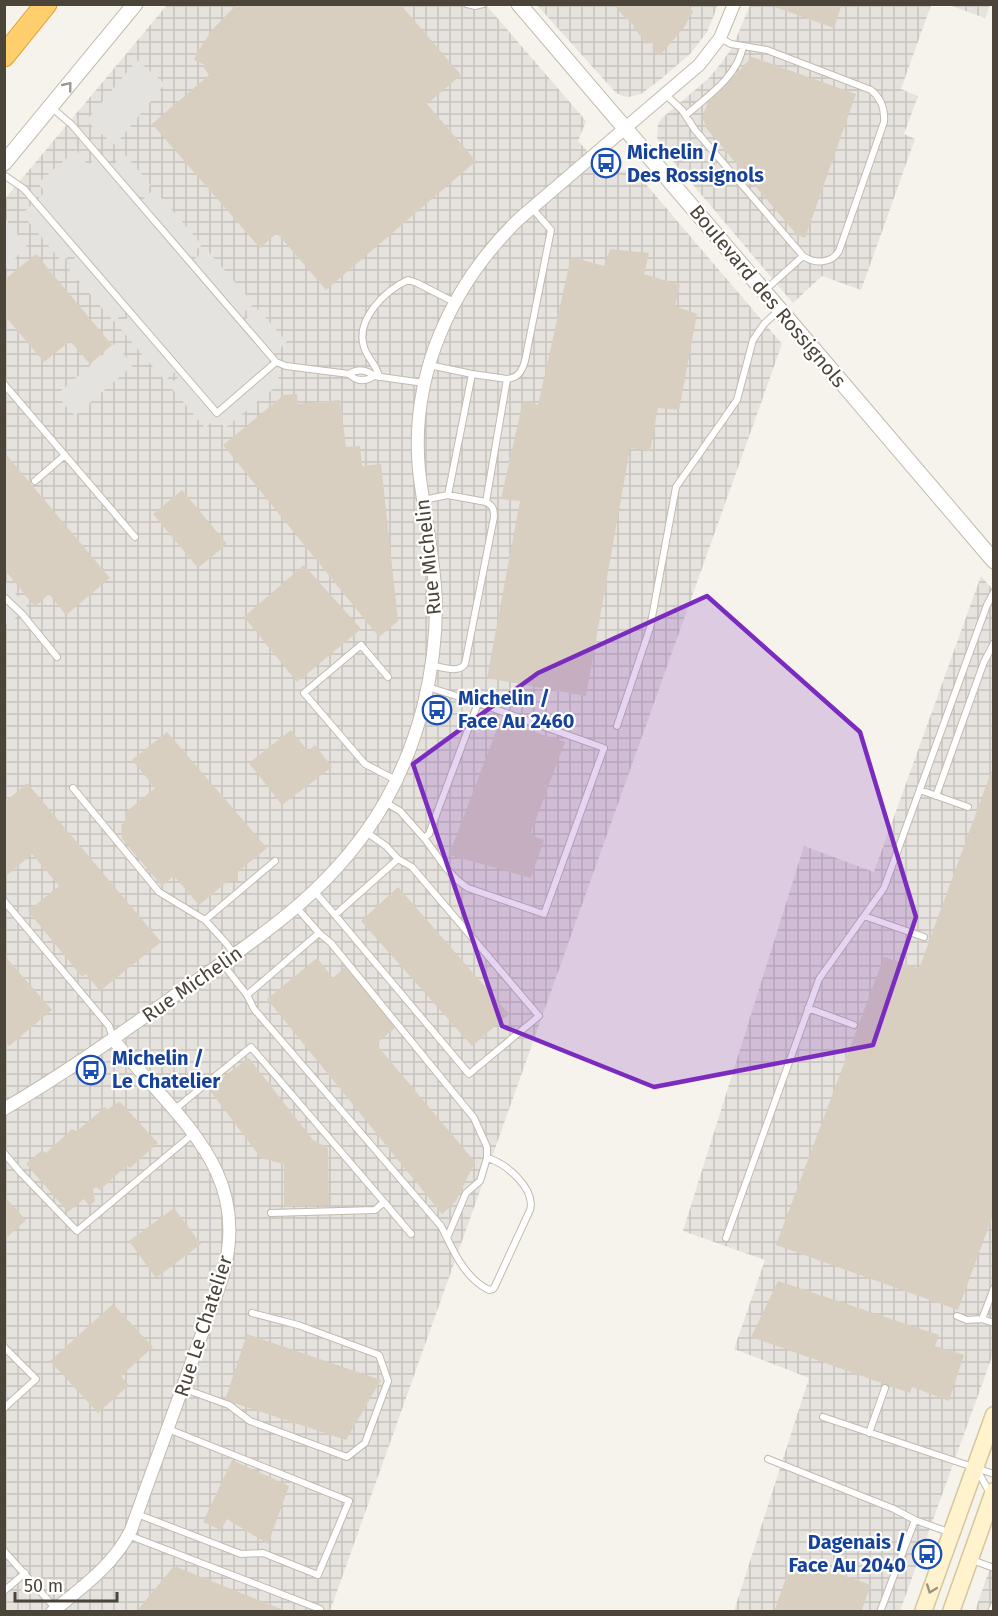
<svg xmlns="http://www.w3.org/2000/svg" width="998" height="1616" font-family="'Fira Sans',sans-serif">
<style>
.industrial{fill:url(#industrial-grid)}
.parking{fill:#e5e3e0}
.building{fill:#d8cfc1}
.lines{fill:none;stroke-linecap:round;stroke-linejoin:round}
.service-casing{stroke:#c2bbae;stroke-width:8}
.minor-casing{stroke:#c2bbae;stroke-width:14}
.tertiary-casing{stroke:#c2bbae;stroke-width:17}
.secondary-casing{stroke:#d6c79b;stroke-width:19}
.motorway-casing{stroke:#e0a43c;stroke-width:23}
.service{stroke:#fff;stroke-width:6}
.minor{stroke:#fff;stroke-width:12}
.tertiary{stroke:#fff;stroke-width:15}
.secondary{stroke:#fff3cd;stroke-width:16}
.motorway{stroke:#ffcf6e;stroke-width:21}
.oneway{stroke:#9c9892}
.oneway2{stroke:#9c937c}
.marked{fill:#7b2cbf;fill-opacity:0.2;stroke:#7b2cbf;stroke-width:4.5;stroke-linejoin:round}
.labels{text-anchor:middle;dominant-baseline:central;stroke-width:4.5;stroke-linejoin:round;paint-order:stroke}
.transit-label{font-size:20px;font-weight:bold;fill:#164399;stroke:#fff;text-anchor:start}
.street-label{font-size:20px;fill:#4b4439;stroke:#fff}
</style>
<defs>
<pattern id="industrial-grid" width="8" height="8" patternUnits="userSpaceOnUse" patternTransform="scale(1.5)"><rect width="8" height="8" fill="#e6e2dd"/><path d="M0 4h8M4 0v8" fill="none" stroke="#c7c3be"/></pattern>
</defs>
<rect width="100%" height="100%" fill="#f6f3ec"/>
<path class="industrial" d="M167,5H486L586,121L578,141L608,174L633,169L782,344L330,1611H5L4,200Z
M537,5H718L707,32L691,53L661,79L641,94L629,97L622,96L615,92Z
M750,5H931L901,89L918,96L904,134L915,139L861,290L822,276L793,303L666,153L659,143L657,137L658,124L661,119L709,78L718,67L730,51L738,34Z
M949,5L990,4V5L985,18Z
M981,576L994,591L993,1354L900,1611H734L809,1378L734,1349L765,1260L683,1231L804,846L874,872Z
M993,1559V1611H975Z"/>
<path class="parking" d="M137,60L165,84L115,145L86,121Z
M76,150L88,165L98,157L108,168L125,155L151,185L135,199L139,203L154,189L202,245L187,258L191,262L206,249L254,304L238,317L242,322L258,309L287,342L265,362L282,382L225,428L216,419L205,428L169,385L182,374L178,369L165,381L118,326L131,314L127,310L114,322L66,266L79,254L76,250L62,262L22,214L45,192L38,183Z
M4,217L27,246L5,269H4Z
M115,344L133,365L75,416L56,395Z
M4,580L29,609L5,625H4Z"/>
<path class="building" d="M237,4H400L461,75L427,104L476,161L326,290L277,233L260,248L152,124L209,75L203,67L205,65L194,60L198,51L213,29Z
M613,4H687L693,12L683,29L660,55L655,52L652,47L654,45L650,41L647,44L633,27L634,26L631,22L628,19L627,20Z
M776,4H842L834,28L775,7Z
M752,57L856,94L805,238L797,235L707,129L703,119V114L708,103Z
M610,249L649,253L644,274L680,285L675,306L697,314L679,410L658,408L650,451L630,448L586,696L487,678L520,501L501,499L523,401L538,405L571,257L604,266Z
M36,254L112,345L90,364L70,341L44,362L4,315V280Z
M297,394L298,404L340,400L346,447L360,446L362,466L381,464L398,621L379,637L223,445L284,395Z
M4,452L110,578L66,615L49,594L35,607L4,569Z
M182,490L227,544L198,568L153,514Z
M304,565L361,629L297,682L244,617Z
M500,721L565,742L530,835L544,840L531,878L449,855Z
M291,730L308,751L315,745L332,767L282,805L249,763Z
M167,732L267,848L238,872V881H228L199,905L174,876L162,886L122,839L121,825L125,822V813L155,788L132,760Z
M993,767L994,1212L958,1310L776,1245L884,957L919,969Z
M27,783L161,942L100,991L86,974L82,977L28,911L59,886L49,874L32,854L5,877V802Z
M398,887L509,1014L472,1046L361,921Z
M4,955L52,1010L9,1046L4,1040Z
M317,958L333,978L347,965L396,1027L376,1044L475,1162L456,1201L442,1214L267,999Z
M249,1058L313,1140L328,1148L329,1205L284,1206V1164L261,1158L208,1088Z
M120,1102L158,1143L130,1168L127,1165L100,1190L96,1187L93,1189L95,1201L89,1206L84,1199L68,1212L26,1164L42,1150L46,1153L72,1129L77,1131L105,1107L107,1110L116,1103Z
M5,1197L26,1220L5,1239Z
M174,1208L201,1244L156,1278L129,1241Z
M778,1281L939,1335L935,1346L964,1355L949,1401L912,1387L910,1393L751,1337Z
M113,1304L153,1347L121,1376L129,1385L98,1413L50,1361Z
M247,1334L381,1380L346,1440L225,1400Z
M232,1460L289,1486L268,1544L227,1519L221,1530L203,1522Z
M793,1558L871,1585L861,1612H774Z
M174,1566L286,1611V1612H136Z"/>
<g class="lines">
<g class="service-casing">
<path id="service" d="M467,4L475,6L483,4
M743,46L767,50L871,90C881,98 885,109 884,122L839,251C831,264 815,264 803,256
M666,95L682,110L695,130L803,256L764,291
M51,107L72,125L276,362L286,366L349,374C357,382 365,382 374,376
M686,115C708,96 738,76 743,46L731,44L720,38
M4,175L24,189L217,413L276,362
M349,374C357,369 366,369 374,376L424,383
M379,377C377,365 367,358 364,347C355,319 386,290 408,280L417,283L454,302
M507,379C518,378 522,371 525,361L551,230L532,208
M4,384L135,537
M35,481L65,455
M448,495L486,502L507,379L472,374
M423,500L448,495L472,374L429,365
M4,597L22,614L57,657
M431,665C442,667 458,674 465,664L494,517C494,509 493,506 486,502
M388,677L361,645L304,693L365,764L396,780
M617,726L650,628L676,487L737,400L753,340L764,324L779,310
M73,788L159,892L205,920
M920,790L968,807
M936,796L984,662L994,643
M385,802L400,811L424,838L429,834L478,703L428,687
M424,838C438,856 449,876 468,888L544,914L604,748L478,703
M315,892L335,915L398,859L386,846L366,832
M4,901L109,1026L113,1038
M335,915L469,1074L539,1016L412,867L398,859
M864,916L924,937
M319,933L331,943L474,1118L487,1147V1158L480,1181L466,1193L447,1238C456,1257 468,1280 489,1290L493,1289L495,1286L530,1210C536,1189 506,1163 487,1158
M234,954L226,943L205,920L275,861
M222,963L247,995L319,933L297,908
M247,995L254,1009L441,1226L447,1238
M808,1008L854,1025
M174,1110L251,1047L384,1202L375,1210L271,1213
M4,1153L20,1172L77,1231L193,1134
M384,1202L411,1234
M726,1238L819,979L884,888L987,605L994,592
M994,1288L982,1319L994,1323
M957,1316L967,1320L982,1319
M4,1347L36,1379L4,1408
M182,1388L229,1405L250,1421L347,1457L365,1443L388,1381L379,1355L298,1325L252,1313
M823,1417L994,1474
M869,1433L885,1388
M768,1459L894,1509L915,1520
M977,1470L990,1493
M137,1514L241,1554L263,1553L318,1575L349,1501L168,1429
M128,1535L320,1609L321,1612
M4,1551L56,1609
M972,1560L994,1568
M4,1591L25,1573
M880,1612L915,1520L951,1533
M991,1612L994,1605"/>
</g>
<g class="minor-casing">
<path id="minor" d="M4,1109C64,1074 120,1034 177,994C258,938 334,891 385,802C419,742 436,673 436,604C435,559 424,515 419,470C410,375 451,285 519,219L699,65L720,38L734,4
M52,1612C82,1587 114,1565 131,1530L220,1284C258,1171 175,1118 113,1039"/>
</g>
<g class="tertiary-casing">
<path id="tertiary" d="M519,4L994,561
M4,163L135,4"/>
</g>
<g class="secondary-casing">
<path id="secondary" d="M923,1612L994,1415
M951,1612L994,1491"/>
</g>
<g class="motorway-casing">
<path id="motorway" d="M4,56L46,4"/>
</g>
<use href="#service" class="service"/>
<use href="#minor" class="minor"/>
<use href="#tertiary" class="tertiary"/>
<use href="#secondary" class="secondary"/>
<use href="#motorway" class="motorway"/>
</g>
<defs><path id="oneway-chevron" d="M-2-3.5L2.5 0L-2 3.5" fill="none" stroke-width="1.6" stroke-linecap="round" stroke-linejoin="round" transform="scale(1.5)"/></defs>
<use class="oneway" href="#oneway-chevron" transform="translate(68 86) rotate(-51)"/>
<use class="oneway2" href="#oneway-chevron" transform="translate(931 1589) rotate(110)"/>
<path class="marked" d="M707,596L860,732L916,917L873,1045L654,1087L502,1026L413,764L538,673Z"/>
<defs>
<g id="bus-ring" transform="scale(1.5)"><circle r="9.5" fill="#fff" stroke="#1a4fb4" stroke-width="1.5"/><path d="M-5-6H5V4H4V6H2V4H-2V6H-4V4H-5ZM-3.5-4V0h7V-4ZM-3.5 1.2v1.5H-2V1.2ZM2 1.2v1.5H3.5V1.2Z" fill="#1a4fb4"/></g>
</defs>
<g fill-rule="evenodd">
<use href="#bus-ring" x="606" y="163"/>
<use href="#bus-ring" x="437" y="710"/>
<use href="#bus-ring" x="91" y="1070"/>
<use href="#bus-ring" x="927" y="1554"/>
</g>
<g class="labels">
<g class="transit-label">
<text x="627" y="152">Michelin /<tspan x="627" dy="23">Des Rossignols</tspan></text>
<text x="458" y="698">Michelin /<tspan x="458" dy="23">Face Au 2460</tspan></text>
<text x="112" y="1058">Michelin /<tspan x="112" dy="23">Le Chatelier</tspan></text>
<text x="906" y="1542" text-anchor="end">Dagenais /<tspan x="906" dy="23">Face Au 2040</tspan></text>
</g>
<g class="street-label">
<text transform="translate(768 296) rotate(50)">Boulevard des Rossignols</text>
<text transform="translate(428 557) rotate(-96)">Rue Michelin</text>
<text transform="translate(192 984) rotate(-35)">Rue Michelin</text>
<text transform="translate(203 1326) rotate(-72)">Rue Le Chatelier</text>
</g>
</g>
<rect width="998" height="1616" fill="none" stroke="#4b4439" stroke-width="12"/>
<path d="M15 1592v9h102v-9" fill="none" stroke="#4b4439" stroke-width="3"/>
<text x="24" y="1592" font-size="18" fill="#4b4439" stroke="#ffffff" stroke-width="4.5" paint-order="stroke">50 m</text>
</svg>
